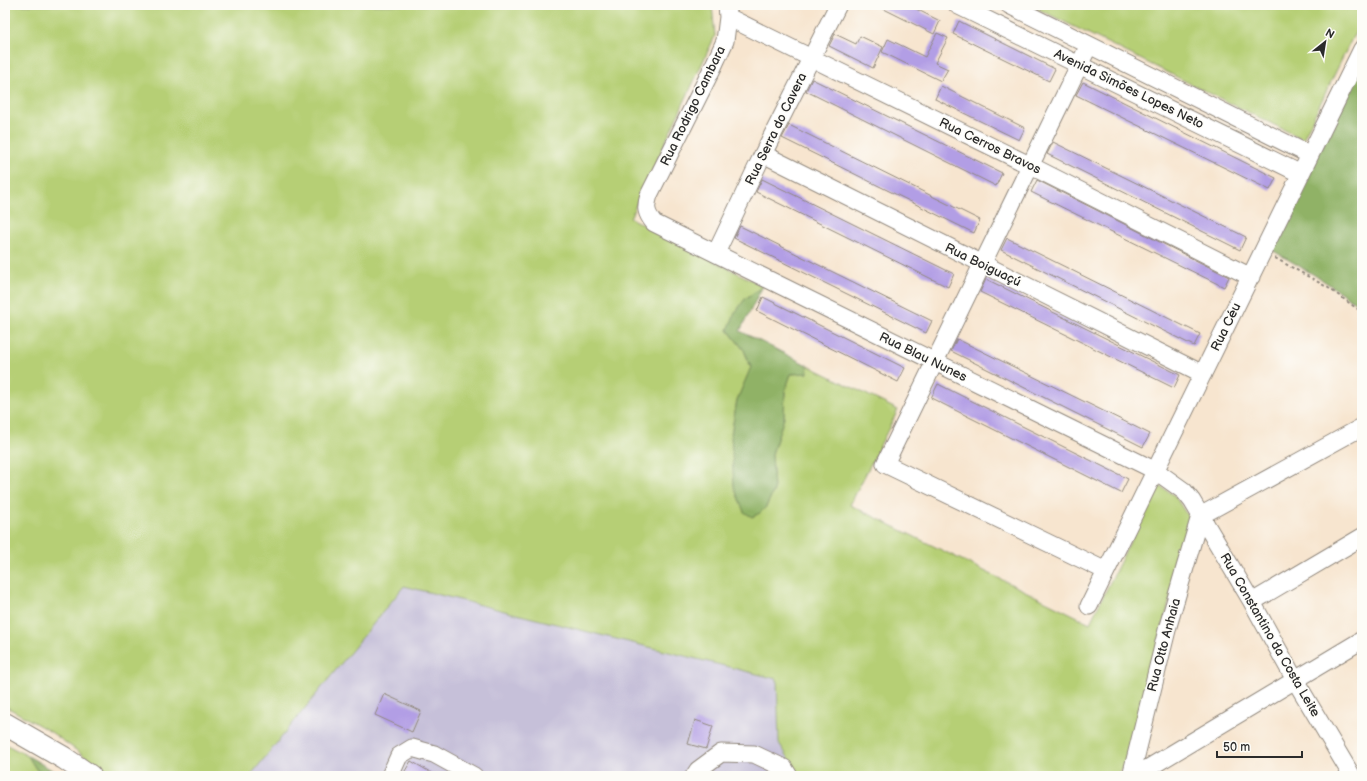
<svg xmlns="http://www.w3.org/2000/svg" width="1367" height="781" font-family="'Balsamiq Sans',sans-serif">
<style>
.industrial{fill:#c6c0d9}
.green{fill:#b6cf75;stroke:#707d50}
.forest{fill:#90b266;stroke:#5e6e48}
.building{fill:#b29ee5}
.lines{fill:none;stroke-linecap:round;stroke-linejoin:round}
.minor-casing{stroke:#91887d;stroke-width:19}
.highway-casing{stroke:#91887d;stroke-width:24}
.path{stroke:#91887d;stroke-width:2;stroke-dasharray:3 3;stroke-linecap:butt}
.minor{stroke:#fff;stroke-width:17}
.highway{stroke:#fff;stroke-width:22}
.labels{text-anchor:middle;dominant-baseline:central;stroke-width:3;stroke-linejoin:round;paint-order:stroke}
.street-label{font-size:13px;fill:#2b2b2b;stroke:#fdfcf7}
</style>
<rect width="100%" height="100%" fill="#fdfcf7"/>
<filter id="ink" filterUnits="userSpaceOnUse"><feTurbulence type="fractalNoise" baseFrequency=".025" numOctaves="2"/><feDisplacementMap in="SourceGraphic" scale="8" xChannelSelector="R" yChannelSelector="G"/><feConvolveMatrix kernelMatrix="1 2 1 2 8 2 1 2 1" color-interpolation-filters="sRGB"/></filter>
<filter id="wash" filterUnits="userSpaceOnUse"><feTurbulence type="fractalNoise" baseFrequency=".012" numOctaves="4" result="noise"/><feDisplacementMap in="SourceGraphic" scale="16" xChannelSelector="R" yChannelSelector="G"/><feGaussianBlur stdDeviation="0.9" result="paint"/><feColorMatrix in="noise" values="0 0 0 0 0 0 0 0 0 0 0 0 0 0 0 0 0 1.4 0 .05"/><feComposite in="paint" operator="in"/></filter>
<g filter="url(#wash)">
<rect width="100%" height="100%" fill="#f7e5cf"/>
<path class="industrial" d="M404,586L778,679L779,743L800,776H250Z"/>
<path class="green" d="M5,5H712L715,36L630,218L763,286L745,299L728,330L744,350L751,368L737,400L731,435L766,507L774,490L772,454L784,418L785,391L791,374L808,373L807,365L898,410L850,505L1090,623L1158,485L1174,495L1191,521L1125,766L1114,776H800L779,743L777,679L404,586L250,776H112L51,732L5,706Z
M1030,5H1362V18L1303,139Z
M5,744L28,756L38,772L43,776H5Z"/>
<path class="forest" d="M1362,65V307L1321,279L1272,250Z
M763,286L740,331L807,365L808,373L791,374L785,391L784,418L772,454L774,490L766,507L760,513L752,517L744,512L734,487L731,435L737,400L751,367L744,350L728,330L735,313L745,299Z
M28,756L62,776C39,776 40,776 28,756Z"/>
<g id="blocks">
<path class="building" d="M876,5H908L940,21L934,34Z
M959,21L1055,69L1049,81L953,34Z
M937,33L948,38L935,63L948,69L941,81L882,52L888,39L925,57Z
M835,34L856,44L860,36L883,47L873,68L829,46Z
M812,79L1002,173L996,186L806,91Z
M1083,82L1276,178L1270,190L1076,95Z
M941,86L1025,128L1019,140L935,99Z
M789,125L980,220L974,233L782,138Z
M1053,142L1246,237L1240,250L1047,154Z
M762,179L954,274L948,287L756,192Z
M1037,180L1229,277L1224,287L1031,192Z
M740,226L932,321L926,333L734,238Z
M1007,238L1200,334L1194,346L1001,250Z
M986,279L1180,375L1174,388L980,292Z
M763,297L905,368L898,382L757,311Z
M957,339L1150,434L1143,447L951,351Z
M938,384L1128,479L1121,493L931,398Z
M384,694L421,711L412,732L375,715Z
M695,720L713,726L706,749L688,744Z
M411,761L437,776H402Z"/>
</g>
</g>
<g filter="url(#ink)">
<use href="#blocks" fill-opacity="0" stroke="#91887d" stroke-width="1"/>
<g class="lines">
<g class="minor-casing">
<path id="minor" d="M727,5L728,17L725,41L713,67L649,195C645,208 646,213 654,223L1156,471L1184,491L1192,501L1252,602L1295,680L1352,776
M957,5L1301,174
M1009,5L1310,155
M728,17L1031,166L1251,277
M1089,45L885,464L1106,571
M763,154L1203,374
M716,253L763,154L838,5
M1200,516L1362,427
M1252,602L1362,537
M1089,606L1362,49
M390,776L399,756L412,748L434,754L474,776
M694,776L698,770L721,753L754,754L784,768L789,776
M1131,776L1168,626L1200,516
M1135,776L1362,640"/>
</g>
<g class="highway-casing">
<path id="highway" d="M5,724L64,758L90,776"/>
</g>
<path class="path" d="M1275,258L1327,287L1362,312"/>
<use href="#minor" class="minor"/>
<use href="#highway" class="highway"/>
</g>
</g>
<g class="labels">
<g class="street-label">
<text transform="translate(1129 89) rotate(26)">Avenida Simões Lopes Neto</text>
<text transform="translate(693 106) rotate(-64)">Rua Rodrigo Cambara</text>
<text transform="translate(776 129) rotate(-64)">Rua Serra do Cavera</text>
<text transform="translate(990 146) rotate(26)">Rua Cerros Bravos</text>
<text transform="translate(983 265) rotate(26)">Rua Boiguaçú</text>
<text transform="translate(1226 327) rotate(-64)">Rua Céu</text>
<text transform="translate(923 357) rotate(26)">Rua Blau Nunes</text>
<text transform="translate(1270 635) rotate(60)">Rua Constantino da Costa Leite</text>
<text transform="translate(1164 645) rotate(-75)">Rua Otto Anhaia</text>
</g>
</g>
<rect width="1367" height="781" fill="none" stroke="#fdfcf7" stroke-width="20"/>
<g transform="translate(1325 42) rotate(30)" stroke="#fdfcf7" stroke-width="3" paint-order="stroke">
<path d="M0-3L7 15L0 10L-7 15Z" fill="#2b2b2b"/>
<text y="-6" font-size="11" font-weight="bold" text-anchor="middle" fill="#2b2b2b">N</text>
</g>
<path d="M1217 751v6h85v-6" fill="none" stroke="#2b2b2b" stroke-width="2"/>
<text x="1223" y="751" font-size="12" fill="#2b2b2b" stroke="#fdfcf7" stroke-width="3" paint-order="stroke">50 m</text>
</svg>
